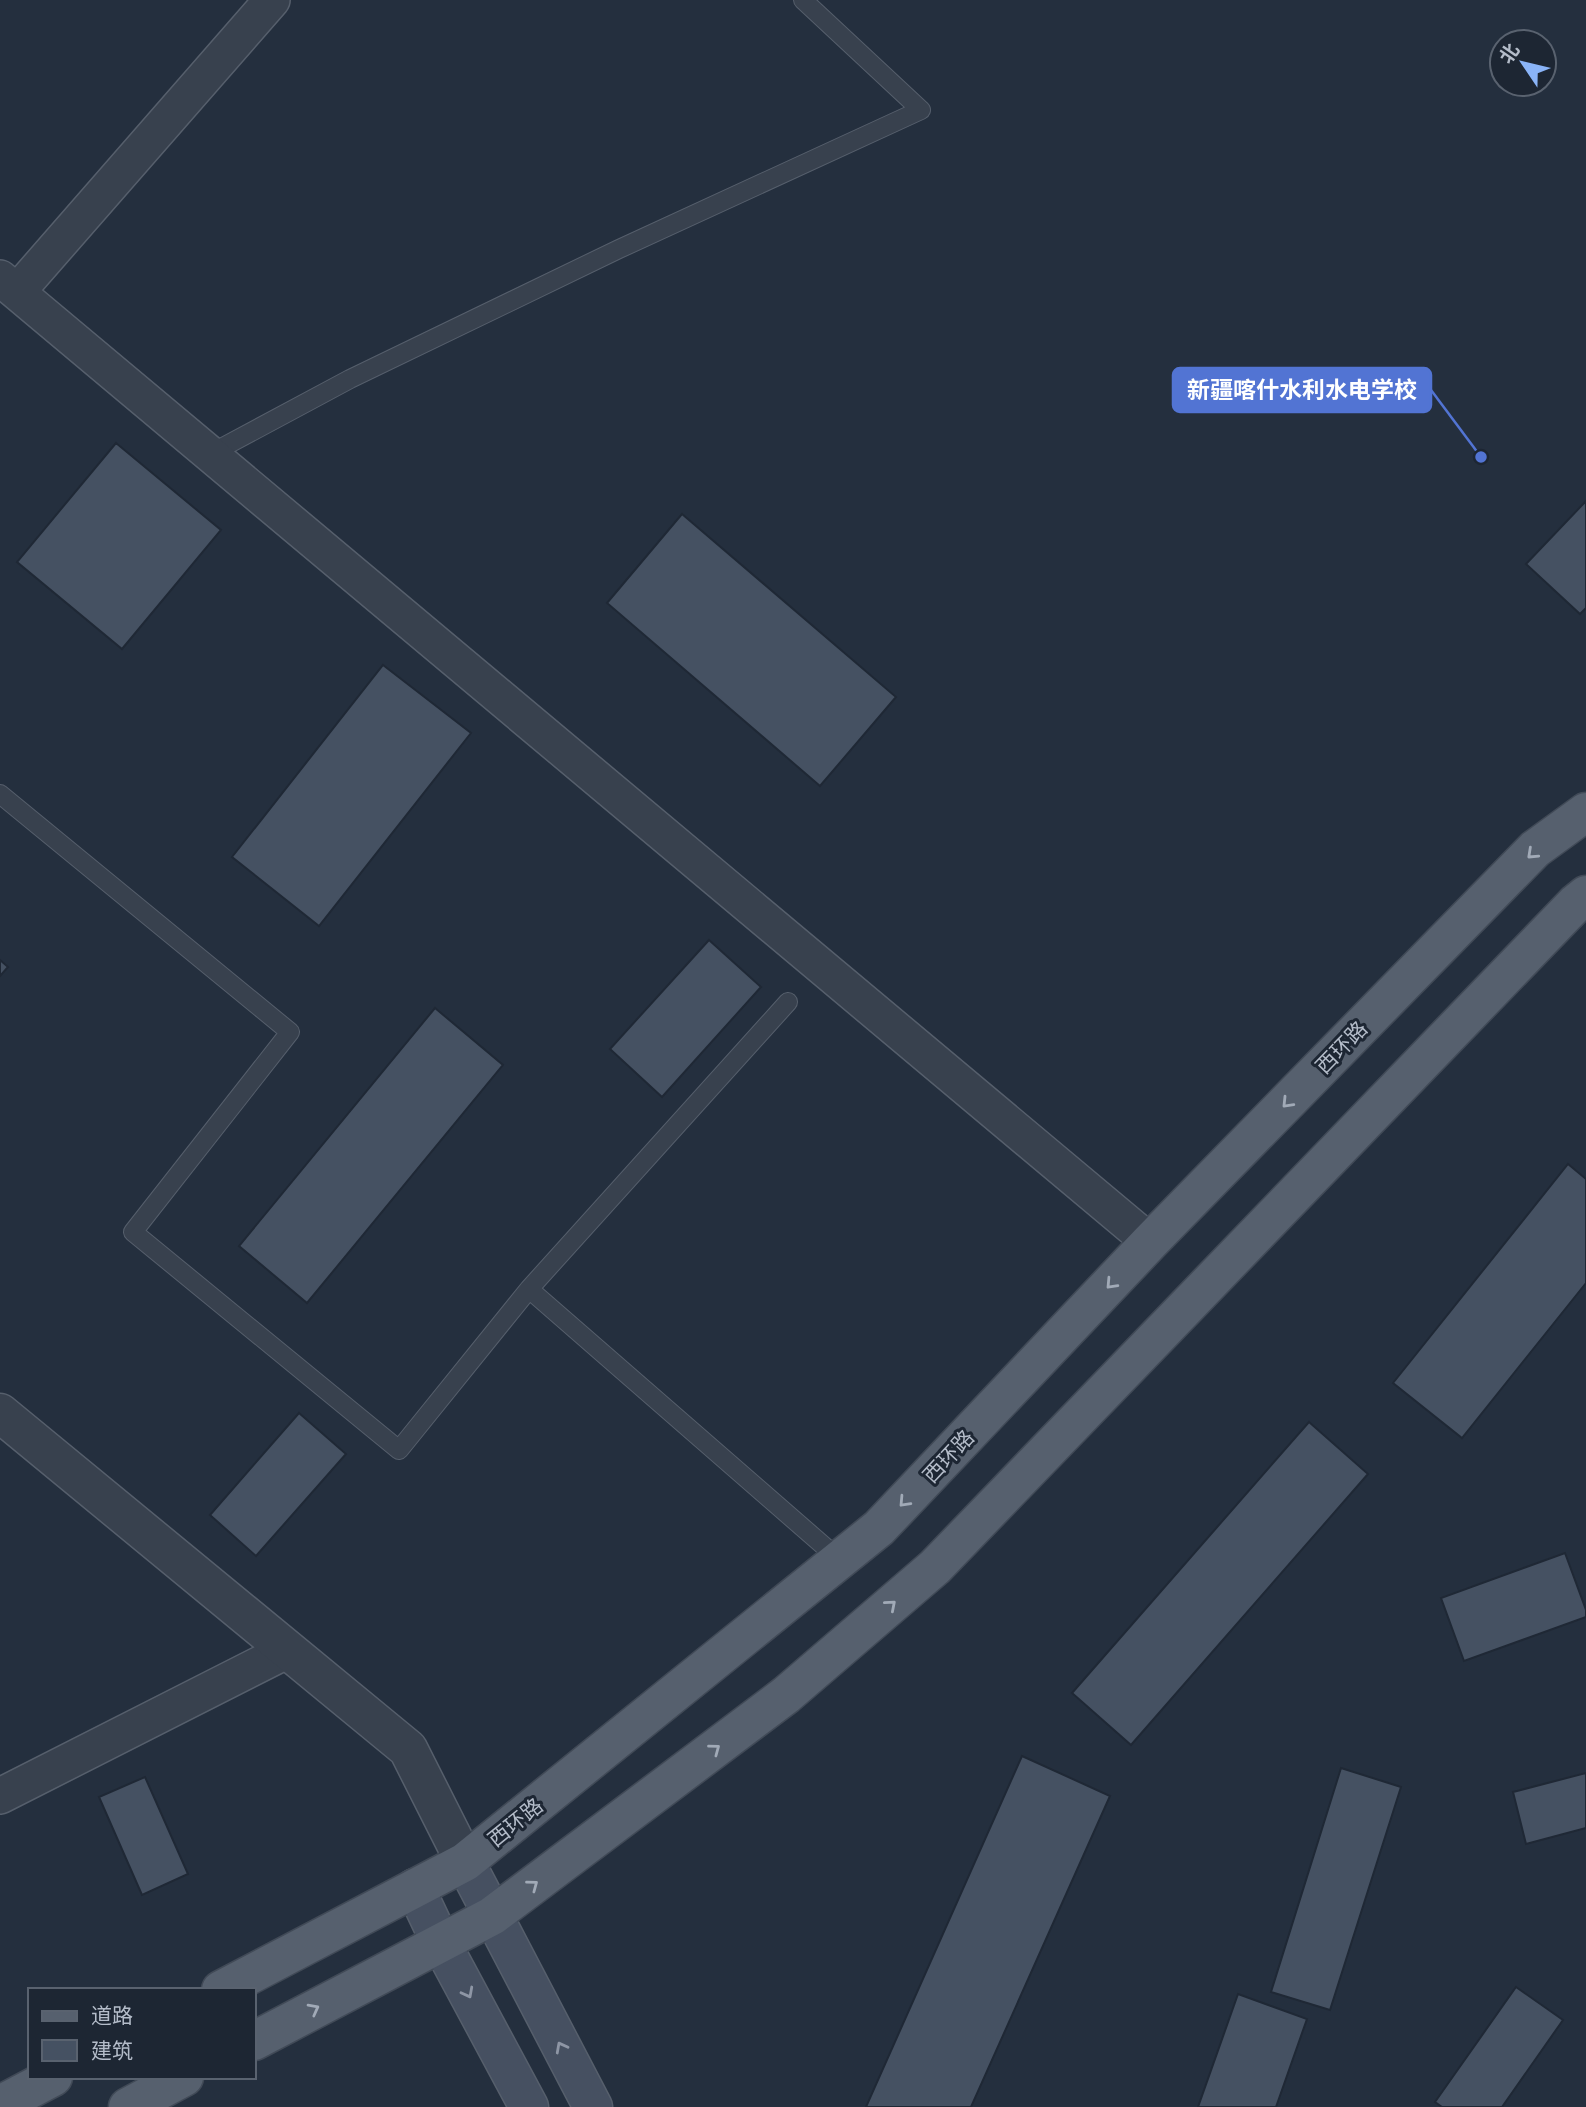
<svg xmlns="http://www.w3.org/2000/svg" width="1586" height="2107" font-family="'IBM Plex Sans','Noto Sans SC',sans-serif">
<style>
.building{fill:#455162;stroke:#1f2835;stroke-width:2}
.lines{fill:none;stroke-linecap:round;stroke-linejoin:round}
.service-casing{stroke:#565f6c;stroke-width:20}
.minor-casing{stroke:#565f6c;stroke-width:38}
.tertiary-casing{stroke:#565f6c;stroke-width:41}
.secondary-casing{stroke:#565f6c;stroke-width:41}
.primary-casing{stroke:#414a57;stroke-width:41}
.service{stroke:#38414e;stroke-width:18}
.minor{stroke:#38414e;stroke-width:35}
.tertiary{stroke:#38414e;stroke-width:38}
.secondary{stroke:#465061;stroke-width:38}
.primary{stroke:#56606e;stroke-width:38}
.oneway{stroke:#a1aab7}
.oneway2{stroke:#8e96a5}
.labels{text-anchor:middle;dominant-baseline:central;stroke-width:6;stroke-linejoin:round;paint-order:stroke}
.street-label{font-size:21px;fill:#b4bcc9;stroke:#1d2633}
.leader{fill:none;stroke:#5274d3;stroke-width:2.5}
.callout-dot{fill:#5274d3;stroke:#1d2633;stroke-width:2.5}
.callout{fill:#5274d3;stroke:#5274d3;stroke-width:2.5}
.callout-label{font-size:23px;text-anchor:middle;font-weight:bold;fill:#fff}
</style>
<rect width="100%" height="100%" fill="#242f3e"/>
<path class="building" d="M116,443L221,530L122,649L17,562Z
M1586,501V608L1580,614L1526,564Z
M682,514L896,697L820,786L607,603Z
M383,665L471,733L319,926L232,857Z
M709,940L761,987L662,1097L610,1049Z
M0,960L8,967L0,976Z
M435,1008L503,1065L307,1303L239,1246Z
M1568,1164L1586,1179V1283L1462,1438L1393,1383Z
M299,1413L346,1454L256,1556L210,1515Z
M1309,1422L1368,1474L1131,1745L1072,1693Z
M1565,1553L1586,1610V1617L1464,1661L1441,1598Z
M1022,1756L1110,1796L971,2107H866Z
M1341,1768L1401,1787L1330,2010L1271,1992Z
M1586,1773V1828L1526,1844L1513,1792Z
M145,1777L188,1874L142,1895L99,1797Z
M1516,1987L1563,2020L1502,2107H1442L1435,2102Z
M1238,1994L1307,2019L1276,2107H1198Z"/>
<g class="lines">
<g class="service-casing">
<path id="service" d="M210,454L350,379L619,249L921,110L803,0
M0,794L290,1032L133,1232L399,1450L529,1289
M788,1002L529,1289L840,1560"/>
</g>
<g class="minor-casing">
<path id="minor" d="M0,278L1150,1242
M17,292L272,0
M0,1796L288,1650"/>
</g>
<g class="tertiary-casing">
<path id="tertiary" d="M0,1413L408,1749L465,1862"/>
</g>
<g class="secondary-casing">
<path id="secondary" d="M465,1862L593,2107
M415,1888L441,1943L529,2107"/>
</g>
<g class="primary-casing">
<path id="primary" d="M221,1990L465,1862L879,1528L1150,1242L1535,849L1586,812
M254,2041L492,1916L786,1695L935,1567L1576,903L1586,895
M0,2105L53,2077
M128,2107L184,2077"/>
</g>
<use href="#service" class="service"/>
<use href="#minor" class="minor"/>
<use href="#tertiary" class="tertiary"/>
<use href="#secondary" class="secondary"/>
<use href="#primary" class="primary"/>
</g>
<defs><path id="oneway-chevron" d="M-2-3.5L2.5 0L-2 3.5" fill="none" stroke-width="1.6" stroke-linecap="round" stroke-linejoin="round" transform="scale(1.75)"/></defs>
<g class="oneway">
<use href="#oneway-chevron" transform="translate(1532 854) rotate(137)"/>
<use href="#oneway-chevron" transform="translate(1287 1103) rotate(134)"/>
<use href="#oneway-chevron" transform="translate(1111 1284) rotate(133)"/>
<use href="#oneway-chevron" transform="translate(904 1502) rotate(133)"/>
<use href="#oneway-chevron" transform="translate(891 1605) rotate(-41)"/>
<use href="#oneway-chevron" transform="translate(715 1749) rotate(-37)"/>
<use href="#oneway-chevron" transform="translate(533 1885) rotate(-37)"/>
<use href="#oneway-chevron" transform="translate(314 2009) rotate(-28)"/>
</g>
<g class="oneway2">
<use href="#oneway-chevron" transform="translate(468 1993) rotate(62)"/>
<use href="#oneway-chevron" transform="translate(561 2047) rotate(-118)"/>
</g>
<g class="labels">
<g class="street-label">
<text transform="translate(1341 1047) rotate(-46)">西环路</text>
<text transform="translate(948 1456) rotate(-47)">西环路</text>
<text transform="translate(515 1822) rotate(-39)">西环路</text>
</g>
</g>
<path class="leader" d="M1481 457L1431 390"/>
<circle class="callout-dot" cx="1481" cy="457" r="7"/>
<rect class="callout" x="1173" y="368" width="258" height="44" rx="7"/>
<g class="callout-label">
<text x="1302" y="398">新疆喀什水利水电学校</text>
</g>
<rect x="28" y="1988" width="228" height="91" fill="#1d2633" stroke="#59626f" stroke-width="2"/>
<rect x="42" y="2011" width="35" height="10" fill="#56606e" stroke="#59626f" stroke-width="2"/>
<text x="91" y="2023" font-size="21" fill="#b4bcc9">道路</text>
<rect x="42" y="2040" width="35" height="21" fill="#455162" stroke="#59626f" stroke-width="2"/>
<text x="91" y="2058" font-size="21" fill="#b4bcc9">建筑</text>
<g transform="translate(1523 63) rotate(305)"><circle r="33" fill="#1d2633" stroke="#59626f" stroke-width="2"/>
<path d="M0-5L12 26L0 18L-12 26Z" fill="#8ab4f8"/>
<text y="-10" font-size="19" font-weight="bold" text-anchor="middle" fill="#b4bcc9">北</text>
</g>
</svg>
